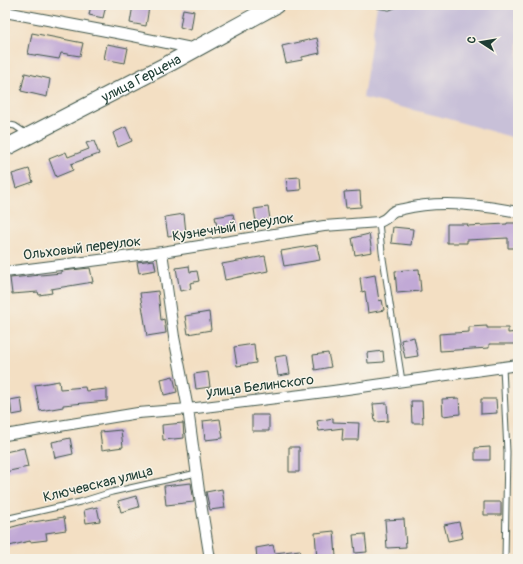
<svg xmlns="http://www.w3.org/2000/svg" width="523" height="564" font-family="Pangolin,sans-serif">
<style>
.industrial{fill:#c8c0d8}
.building{fill:#c1a9d6}
.lines{fill:none;stroke-linecap:round;stroke-linejoin:round}
.service-casing{stroke:#3f5549;stroke-width:7}
.minor-casing{stroke:#3f5549;stroke-width:12}
.primary-casing{stroke:#3f5549;stroke-width:18}
.service{stroke:#fff;stroke-width:5}
.minor{stroke:#fff;stroke-width:10}
.primary{stroke:#fff;stroke-width:16}
.labels{text-anchor:middle;dominant-baseline:central;stroke-width:3;stroke-linejoin:round;paint-order:stroke}
.street-label{font-size:14px;fill:#1f3d34;stroke:#f7f3e8}
</style>
<rect width="100%" height="100%" fill="#f7f3e8"/>
<filter id="ink" filterUnits="userSpaceOnUse"><feTurbulence type="fractalNoise" baseFrequency=".025" numOctaves="2"/><feDisplacementMap in="SourceGraphic" scale="8" xChannelSelector="R" yChannelSelector="G"/><feConvolveMatrix kernelMatrix="1 2 1 2 8 2 1 2 1" color-interpolation-filters="sRGB"/></filter>
<filter id="wash" filterUnits="userSpaceOnUse"><feTurbulence type="fractalNoise" baseFrequency=".012" numOctaves="4" result="noise"/><feDisplacementMap in="SourceGraphic" scale="16" xChannelSelector="R" yChannelSelector="G"/><feGaussianBlur stdDeviation="0.9" result="paint"/><feColorMatrix in="noise" values="0 0 0 0 0 0 0 0 0 0 0 0 0 0 0 0 0 1.4 0 .05"/><feComposite in="paint" operator="in"/></filter>
<g filter="url(#wash)">
<rect width="100%" height="100%" fill="#f3dfc3"/>
<path class="industrial" d="M377,5H518V139L438,116L363,98Z"/>
<g id="blocks">
<path class="building" d="M91,5H106L103,18L89,15Z
M133,5L149,7L146,26L130,23Z
M183,9L194,11L191,30L180,27Z
M32,33L83,43L80,56L61,53L59,59L28,54Z
M317,38L320,53L302,57V60L286,63L282,46Z
M107,44L128,48L125,63L104,59Z
M25,73L50,79L47,97L21,91Z
M126,127L132,141L118,147L113,133Z
M94,141L99,154L71,164L73,170L56,177L49,159L66,152L68,157L89,149L86,143Z
M29,169L33,182L16,188L12,174Z
M300,177L301,190L288,191L286,178Z
M360,191L361,207L346,208L344,192Z
M268,207L270,219L256,222L254,209Z
M184,214L186,233L168,236L165,217Z
M233,214L236,227L218,231L215,217Z
M507,223H518V248H508V238L467,240V243H447V224H468L467,226L507,224Z
M393,227L413,229L411,245L391,243Z
M369,234L372,252L355,255L352,238Z
M317,245L320,260L284,266L281,251Z
M265,256L268,271L225,280L222,264Z
M154,260L156,270L139,273L137,262Z
M189,266L190,272L197,271L199,281L190,283L191,289L180,291L176,268Z
M90,268L93,282L51,289L52,293L39,295L38,292L12,294L10,278L61,273V271Z
M419,269L421,291L397,293L395,271Z
M375,275L379,301L382,300L384,310L368,313L365,291L362,292L360,278Z
M158,291L161,320L164,319L166,333L147,336L140,293Z
M209,312L211,330L188,334L185,316Z
M487,326V328H508V333L518,332V344H489V348L440,351L439,334L469,332V327Z
M414,337L418,356L405,358L401,340Z
M254,344L256,363L237,366L234,347Z
M383,351L384,362L368,363L367,353Z
M328,353L331,367L315,370L313,355Z
M287,355L290,374L278,376L275,357Z
M208,372L210,387L196,389L194,374Z
M173,376L177,392L164,395L161,379Z
M59,381L60,389L85,387L86,391L107,389V401L63,405V407L40,411L35,385Z
M21,398L23,413L12,415L10,400Z
M459,398L460,414L443,416L442,399Z
M481,399H496L497,413L481,414Z
M411,401H422L423,423H412Z
M387,403L388,421L375,422L373,404Z
M252,415H269V431H252Z
M333,418V422L359,423L358,440H342L343,428L319,431L317,421Z
M220,419L223,438L205,440L203,421Z
M183,423L184,438L163,440L162,425Z
M121,430L123,447L102,450L100,432Z
M70,438L73,454L55,458L52,442Z
M289,447H299V472H289Z
M490,447V460H475V448Z
M24,448L28,467L5,472V452Z
M191,483L194,502L166,505L164,486Z
M222,489L225,508L210,510L206,492Z
M136,496L139,507L121,512L118,501Z
M484,502H501V515H484Z
M97,507L100,521L86,523L84,510Z
M64,517L66,530L46,533L47,540L30,542V541L5,547V529L27,523Z
M404,519L406,547L387,548L385,520Z
M459,522L463,538L448,541L444,525Z
M334,531L336,557L317,559L315,533Z
M365,534L367,552L355,553L353,535Z
M273,545L275,553L300,550L302,559H257L256,548Z"/>
</g>
</g>
<g filter="url(#ink)">
<use href="#blocks" fill-opacity="0" stroke="#3f5549" stroke-width="1"/>
<g class="lines">
<g class="service-casing">
<path id="service" d="M378,5L389,7L394,5
M5,124L15,126L27,134
M379,222L382,252L402,381
M503,367L507,452L505,559
M5,519L80,502L112,492L197,473"/>
</g>
<g class="minor-casing">
<path id="minor" d="M5,12L133,36L196,49
M162,252L174,337L188,409L199,491L210,559
M5,272L162,252L324,226L379,222C390,218 387,215 394,211C396,210 400,210 403,209C437,200 483,205 518,212
M5,435L138,413L188,409L333,391L518,365"/>
</g>
<g class="primary-casing">
<g id="primary">
<path id="s1" d="M5,148L170,63L276,5"/>
</g>
</g>
<use href="#service" class="service"/>
<use href="#minor" class="minor"/>
<use href="#primary" class="primary"/>
</g>
</g>
<g class="labels">
<g class="street-label">
<text stroke="none"><textPath href="#s1" startOffset="153">улица Герцена</textPath></text>
<text transform="translate(233 227) rotate(-9)">Кузнечный переулок</text>
<text transform="translate(82 248) rotate(-7)">Ольховый переулок</text>
<text transform="translate(260 386) rotate(-7)">улица Белинского</text>
<text transform="translate(98 484) rotate(-14)">Ключевская улица</text>
</g>
</g>
<rect width="523" height="564" fill="none" stroke="#f7f3e8" stroke-width="20"/>
<g transform="translate(481 42) rotate(282)" stroke="#f7f3e8" stroke-width="3" paint-order="stroke">
<path d="M0-3L7 15L0 10L-7 15Z" fill="#1f3d34"/>
<text y="-6" font-size="11" font-weight="bold" text-anchor="middle" fill="#1f3d34">С</text>
</g>
</svg>
